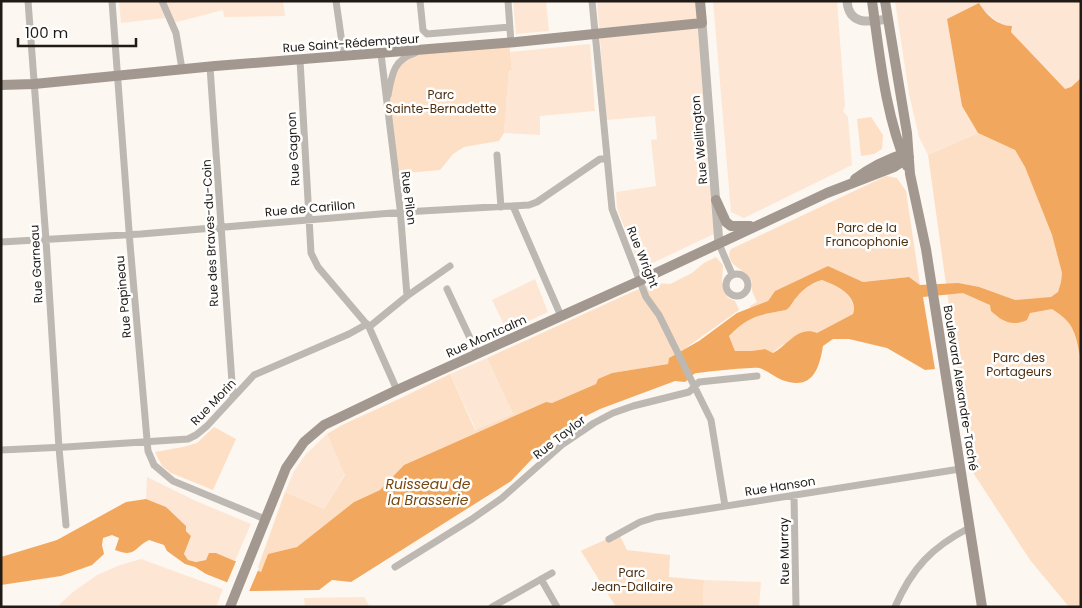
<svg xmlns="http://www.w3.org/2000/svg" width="1082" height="608" font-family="Poppins,sans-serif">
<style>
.built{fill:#fde7d4}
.green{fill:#fddfc5}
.water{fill:#f2a75e;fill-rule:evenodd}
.pier{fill:#fdf7f1}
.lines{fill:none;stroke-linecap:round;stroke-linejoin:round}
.minor{stroke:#beb8b2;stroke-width:7}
.tertiary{stroke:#beb8b2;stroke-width:9}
.secondary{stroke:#a2988f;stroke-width:10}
.labels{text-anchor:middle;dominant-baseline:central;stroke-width:5;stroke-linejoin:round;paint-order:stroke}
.street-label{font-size:12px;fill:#201b16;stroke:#fff}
.park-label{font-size:12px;fill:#4e3011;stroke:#fff}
.water-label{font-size:14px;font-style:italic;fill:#76460d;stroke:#fff}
</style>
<rect width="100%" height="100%" fill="#fdf7f1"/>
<path class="built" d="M119,1H283L285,16L224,17L223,10L177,22L165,18L121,23Z
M513,1H546L549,31L516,34Z
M597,1H696L714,234L640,269L617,208L616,192L656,186L651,140L657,139L655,116L606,120Z
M713,1H837L845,106L843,111L848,117L852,165L744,218L731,212Z
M895,1H1081V78L1071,87L1065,90L1011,32V26L1002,25L982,9L947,19L962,106L978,133L928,155L919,137L909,94Z
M590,44L595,111L540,116V135L504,133L509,70H512L510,52Z
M535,279L548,312L507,331L492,300Z
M487,358L513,414L476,430L450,374Z
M327,434L345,474L324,509L285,492L294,471L306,454Z
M147,477L196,501L251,524L235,561L216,553L209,554L206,560L196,562L188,560L184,555L191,536L166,507L146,499Z
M141,559L223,589L216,607H57L73,592L97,575L120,565Z
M704,580L761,582L759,607H701L703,605Z
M364,597L370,607H305L304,598Z"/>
<path class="green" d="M509,43L512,70H509L504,133L499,141L464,147L453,154L440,170L395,174L387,103L394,73L409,55Z
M871,117L883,135L882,149L874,154L861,156L857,119Z
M978,133L1015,150L1025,167L1052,235L1062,273L1061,282L1058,292L1061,314L1073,328L1081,360V607H1069L1030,560L972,471L928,155Z
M886,176L897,178L906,191L920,285L909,277L863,282L828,266L775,291L768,301L751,308L750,306L757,302C755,298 753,294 752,290C752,289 752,282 752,282C749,270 722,265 731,249Z
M716,257L723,265L722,282L728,298L735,301L739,310L683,350L669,358L668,364L612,373L598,379L596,384L552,403L546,402L404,465L380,490L354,502L297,547L268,554L261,572L257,570L285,492L324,509L345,475L327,434L342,425L399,399L450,374L475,430L513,414L487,358L632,292L654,283L670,284L692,273L704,263Z
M822,280C836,285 858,296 853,314L817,333L782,345L772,353L765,349L751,351H735L729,336C748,316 759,315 786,310C791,307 792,302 796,298C803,289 811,283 822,280Z
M214,427L236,439L213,490L171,473L162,466L155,452L183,447L197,443Z
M619,534L627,550L670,555L669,577L704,580L703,605L701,607H616L581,551C594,544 606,540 619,534Z"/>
<path class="water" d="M979,3C986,15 998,26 1012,26L1011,32L1065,89L1071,87L1081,78V360C1075,334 1076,324 1052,309L1030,313L1027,320C1012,327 1002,321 991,311L990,305L963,293L923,297L935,369L925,370L887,348L849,339H833L823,346C819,370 812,391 782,380C774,377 767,370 759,368C755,367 697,372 694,374C691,376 688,380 685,382L675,381L600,409L586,416L551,439L511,481L351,582L332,580L319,590L249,591L206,574L195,567L185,564L167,551L164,545L149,540C133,548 136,558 115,550L119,538L112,535L103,538L102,545L104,554L92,565L61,576L1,585V557L57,540L126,502L146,499L166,507L186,526V531L191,536L184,554L188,560L196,562L206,560L209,553H216L261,572L268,554L297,547L354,502L380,490L404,465L546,402L552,403L596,384L598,379L612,373L668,364L669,358L699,341L737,313L768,301L775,291L828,266L863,282L909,277L920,285L958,283L979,287L1015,300L1051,297L1058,292L1061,282L1062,273L1052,235L1025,167L1015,150L978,133L962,106L947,19ZM822,280C836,285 859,296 853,314L817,333C798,325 787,346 773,353L765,349L751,351H735L729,336C748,316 759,315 786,310C791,307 792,302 796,298C803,289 811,283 822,280Z"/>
<path class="pier" d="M237,559L259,568L248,594L226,585Z"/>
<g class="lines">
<path class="minor" d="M28,1L46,240L59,448L66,525
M112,1L130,244L148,451L154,465L173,481L265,519
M162,1L176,33L182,69
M336,1L344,57
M420,1L423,30L427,34L510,27
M508,1L511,43
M592,1L612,209L646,297L659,315L711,420L725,506
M381,54L400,208L407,296
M300,60L311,253L318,267L369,327L397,390
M210,67L233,397
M388,95C392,75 393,60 415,53
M497,155L501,207
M513,206L561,316
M1,242L141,234L404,212L529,205L537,202L600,159H607
M719,244L732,274
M726 285a11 11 0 1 1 22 0a11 11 0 1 1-22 0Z
M447,289L477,353
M369,327L407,296L450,266
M1,450L66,447L188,439L196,435L207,426L254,375L349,334L367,324
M794,495L796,607
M609,539L640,522L656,517L960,469
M395,567L472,519L502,498L563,444L594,423L613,413L633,406L689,392L699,382L757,376
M541,579L557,607
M492,607L552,573
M895,607C912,568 932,547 969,528"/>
<path class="tertiary" d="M847,1C849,26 869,22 888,19
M702,23L719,244"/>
<path class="secondary" d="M872,1C880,57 885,114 907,166
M885,1L907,133L910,174L926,249L982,607
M1,85L34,84L215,66L516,42L702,23L700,1
M855,179C871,167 887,159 906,153
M716,200L726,222L731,226H750
M230,607L286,468L304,442L324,425L397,390L639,281L827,193L894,167L909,157"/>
</g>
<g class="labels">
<g class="street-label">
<text transform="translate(351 43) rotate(-4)">Rue Saint-Rédempteur</text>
<text transform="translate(699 140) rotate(-95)">Rue Wellington</text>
<text transform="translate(293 149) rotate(-93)">Rue Gagnon</text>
<text transform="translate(409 198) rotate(83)">Rue Pilon</text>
<text transform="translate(310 208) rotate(-5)">Rue de Carillon</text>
<text transform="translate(210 233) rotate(-93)">Rue des Braves-du-Coin</text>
<text transform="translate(643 257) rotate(68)">Rue Wright</text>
<text transform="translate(36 264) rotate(-93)">Rue Garneau</text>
<text transform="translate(123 297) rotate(-95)">Rue Papineau</text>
<text transform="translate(486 336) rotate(-24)">Rue Montcalm</text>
<text transform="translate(961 388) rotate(81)">Boulevard Alexandre-Taché</text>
<text transform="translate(213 402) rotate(-46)">Rue Morin</text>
<text transform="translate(559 437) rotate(-38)">Rue Taylor</text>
<text transform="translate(780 486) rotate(-9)">Rue Hanson</text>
<text transform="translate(784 551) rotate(-91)">Rue Murray</text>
</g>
<g class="park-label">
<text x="441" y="94">Parc<tspan x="441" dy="14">Sainte-Bernadette</tspan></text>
<text x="867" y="227">Parc de la<tspan x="867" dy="14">Francophonie</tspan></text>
<text x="1019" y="357">Parc des<tspan x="1019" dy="14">Portageurs</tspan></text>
<text x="632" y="572">Parc<tspan x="632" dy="14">Jean-Dallaire</tspan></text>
</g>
<g class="water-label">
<text x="428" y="484">Ruisseau de<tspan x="428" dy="16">la Brasserie</tspan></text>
</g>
</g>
<rect width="1082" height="608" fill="none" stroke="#201b16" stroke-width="5"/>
<path d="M18 38v8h118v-8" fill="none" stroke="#201b16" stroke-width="2.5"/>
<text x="25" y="38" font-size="15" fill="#201b16" stroke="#ffffff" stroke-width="4" paint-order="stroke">100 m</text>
</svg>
